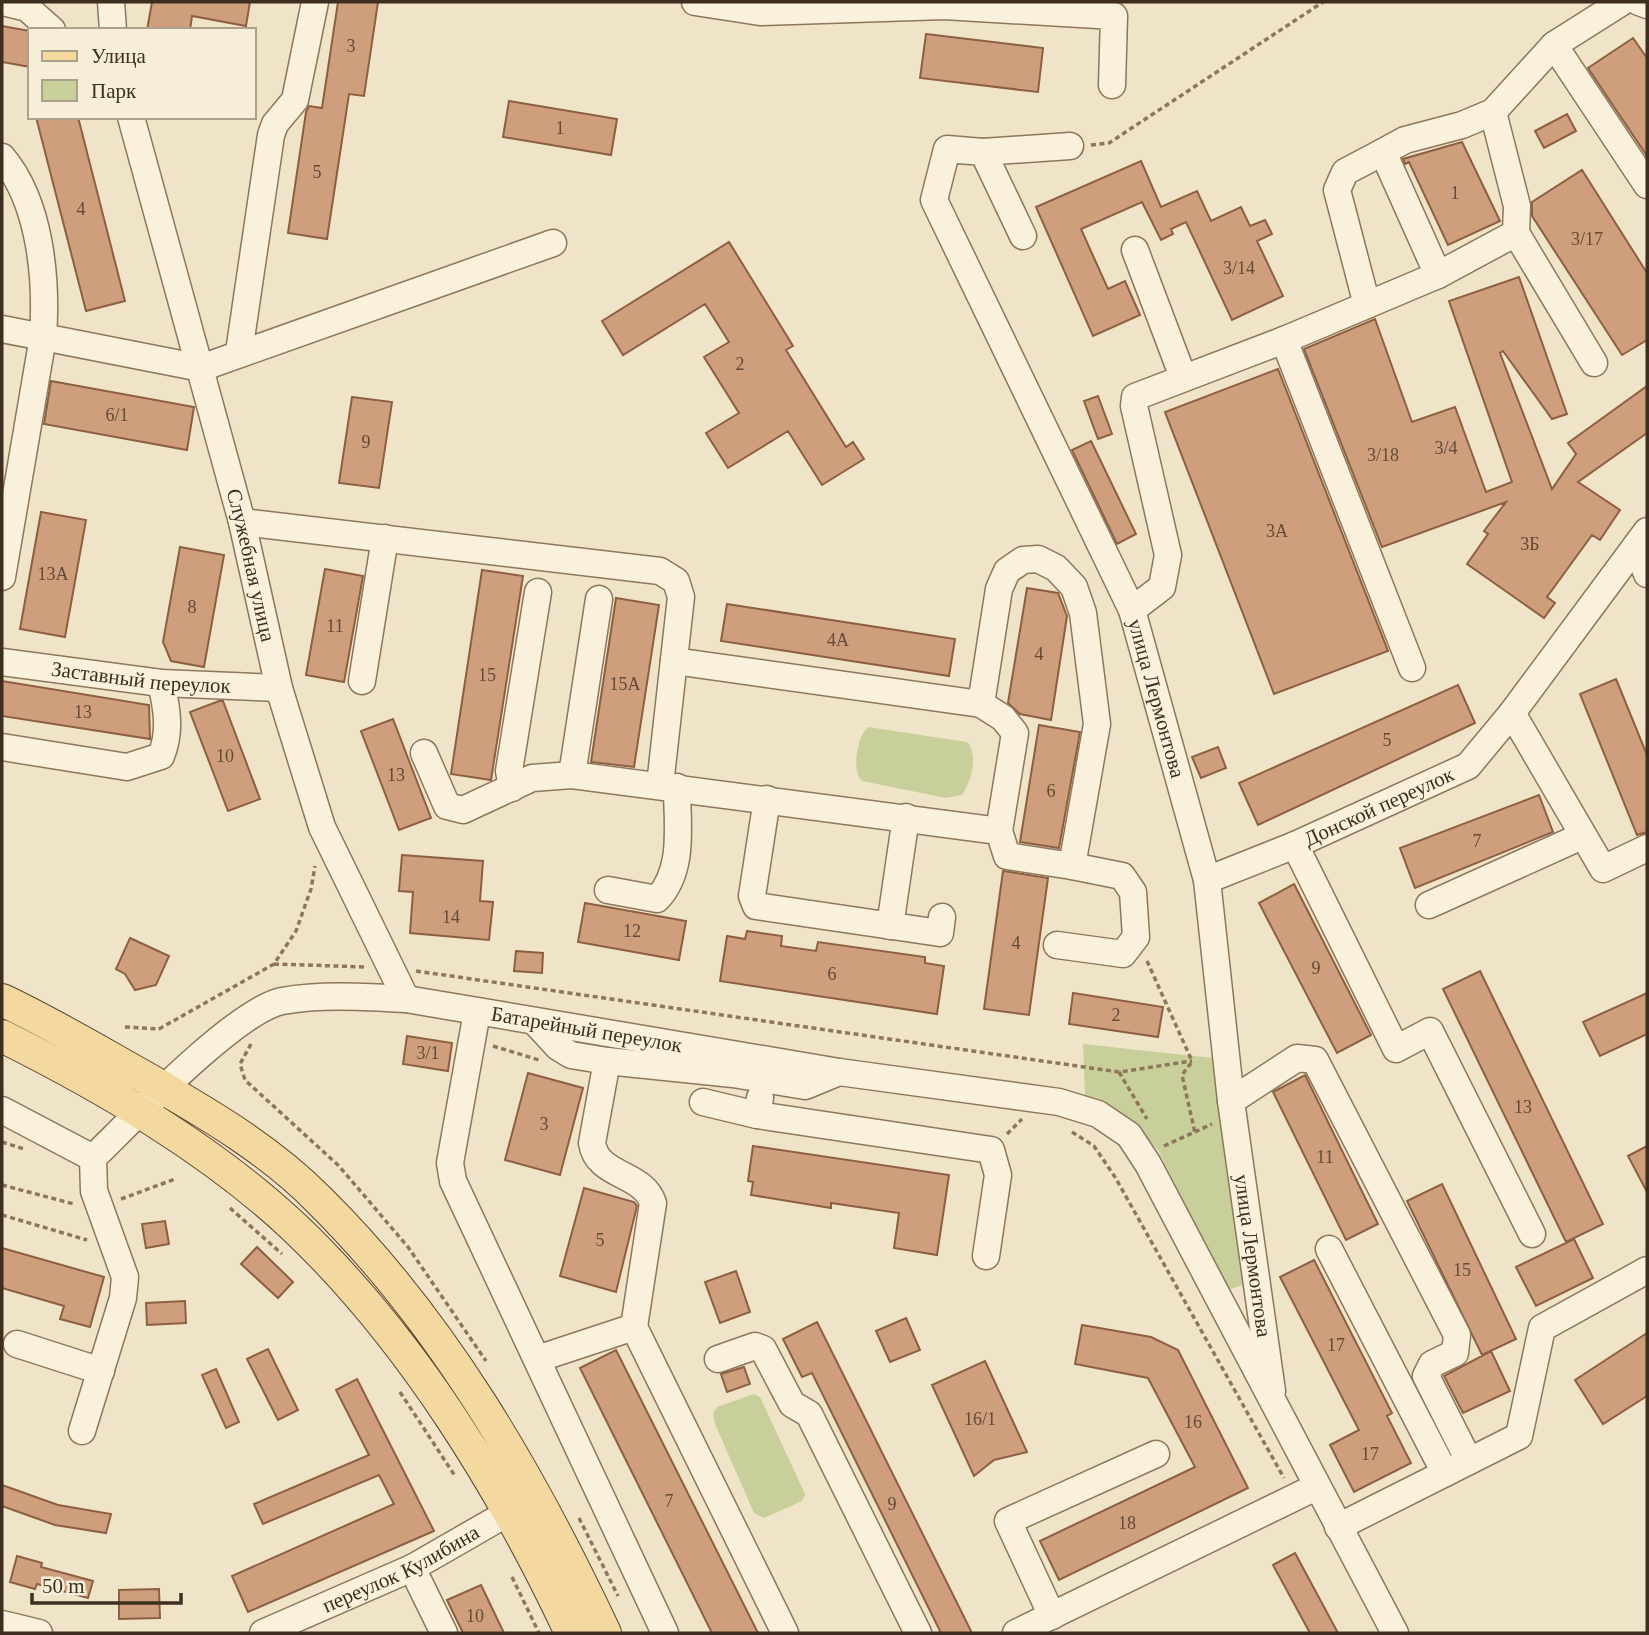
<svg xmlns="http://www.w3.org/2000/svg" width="1649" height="1635" font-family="Georgia,serif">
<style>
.green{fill:#c9cf9b}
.building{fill:#cf9f7d;stroke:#8d5f41;stroke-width:2}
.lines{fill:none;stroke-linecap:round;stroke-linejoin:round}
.minor-casing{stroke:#8d765c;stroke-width:29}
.major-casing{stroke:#5b4430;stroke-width:34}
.path{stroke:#8d765c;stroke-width:3.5;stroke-dasharray:5 3.5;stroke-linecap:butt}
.minor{stroke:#faf1dc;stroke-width:26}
.major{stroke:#f3d9a0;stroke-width:32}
.labels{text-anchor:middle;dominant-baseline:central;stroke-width:7;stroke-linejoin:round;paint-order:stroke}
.number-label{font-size:18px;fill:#624a37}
.street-label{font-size:21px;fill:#3d2e20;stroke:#f7eed8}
</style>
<rect width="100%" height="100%" fill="#f0e4c8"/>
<path class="green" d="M868,727L967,742C979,755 971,782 962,795L946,798L862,781C851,770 857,737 868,727Z
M1083,1044L1213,1058L1246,1284L1227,1290L1158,1150L1130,1122L1085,1099Z
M754,1394L760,1397L805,1494L802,1501L764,1518L754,1513L715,1424L713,1413L717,1407Z"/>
<path class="building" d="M152,2H250L246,26L192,16L190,30H147Z
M338,2H378L364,96L349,94L327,239L288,233L306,112L309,106L322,108Z
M2,26L30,31V67L2,62Z
M926,34L1043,48L1038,92L920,78Z
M1633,38L1647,58V156L1588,68Z
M509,101L617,119L611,155L503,137Z
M1567,114L1576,131L1544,148L1535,131Z
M36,117H78L125,301L86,311Z
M1462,142L1500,221L1448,245L1409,162L1405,164L1403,159Z
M1141,161L1161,207L1197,191L1211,221L1241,207L1250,226L1265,220L1272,234L1257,241L1283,296L1232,320L1186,222L1171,229L1173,234L1161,240L1142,202L1081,229L1108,289L1125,281L1140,315L1093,336L1036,207Z
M1582,170L1647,273V340L1622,355L1532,216V202Z
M729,242L793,346L786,350L846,447L853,442L864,459L822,485L788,431L728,468L706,433L739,413L704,357L729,342L705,304L623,355L602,321Z
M1519,277L1567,414L1552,419L1503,351L1500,353L1552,489L1576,454L1568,443L1647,386V433L1578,482L1620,510L1600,540L1592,535L1547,597L1555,603L1544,618L1467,564L1488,534L1484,531L1506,502L1382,547L1304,349L1375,319L1412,422L1455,407L1486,492L1512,482L1449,301Z
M1278,369L1388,651L1274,694L1165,412Z
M51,381L194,407L187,450L44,424Z
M1098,396L1112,434L1098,439L1084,401Z
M352,397L392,402L379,488L339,483Z
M1091,441L1136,534L1117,544L1072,450Z
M41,512L86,520L65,637L20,629Z
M180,547L224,555L204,667L171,661L163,642Z
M325,569L363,576L344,682L306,675Z
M482,570L523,576L491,780L451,774Z
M1027,588L1058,593L1067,616L1051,720L1020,714L1008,703Z
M616,598L659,605L634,767L591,762Z
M727,604L955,639L949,676L721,641Z
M1616,679L1647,755V832L1637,835L1580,694Z
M2,681L149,705L150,739L2,716Z
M1458,685L1475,723L1258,825L1239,783Z
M219,701H223L260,799L228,811L190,712Z
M393,719L431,818L399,830L361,731Z
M1039,725L1080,732L1059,848L1020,842Z
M1218,747L1226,768L1201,778L1192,757Z
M1539,795L1553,832L1415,888L1400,848Z
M402,855L483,861L480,901L493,902L489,940L410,933L413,892L399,891Z
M1003,871L1048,878L1029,1015L984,1009Z
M1294,884L1371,1035L1337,1053L1259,903Z
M585,903L686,921L679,960L578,942Z
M747,931L782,936L781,946L816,951L818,942L925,957V963L944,966L937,1014L720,981L727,936L745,939Z
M130,938L169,956L156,985L135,990L125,974L116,969Z
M516,951L543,953L542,973L514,971Z
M1480,971L1603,1224L1566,1242L1443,989Z
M1073,993L1163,1007L1158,1037L1069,1024Z
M1647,993V1034L1600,1056L1583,1022Z
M407,1036L452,1043L448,1071L403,1064Z
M528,1073L583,1088L560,1175L505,1160Z
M1305,1075L1378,1224L1346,1240L1273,1092Z
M753,1146L949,1175L937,1255L894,1248L899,1213L831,1203V1208L751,1195L753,1182L748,1181Z
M1647,1146V1192L1628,1156Z
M1442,1184L1516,1339L1482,1355L1407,1201Z
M584,1188L634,1202L637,1206L616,1292L560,1276Z
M165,1221L169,1244L146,1248L142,1224Z
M1574,1239L1593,1278L1536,1306L1516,1267Z
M257,1247L293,1282L278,1298L241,1264Z
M2,1248L104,1277L90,1327L60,1319L64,1306L2,1288Z
M1314,1260L1392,1413L1387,1416L1411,1463L1354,1492L1330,1445L1359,1430L1280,1277Z
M736,1271L750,1312L720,1323L705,1282Z
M185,1301L186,1323L147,1325L146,1303Z
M906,1318L920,1350L890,1362L876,1331Z
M817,1322L972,1633H941L812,1373L802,1377L783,1339Z
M1082,1325L1151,1337L1178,1350L1248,1488L1059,1580L1040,1541L1195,1467L1148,1378L1075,1364Z
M1647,1333V1396L1603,1424L1575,1380Z
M268,1349L298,1410L278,1420L247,1359Z
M616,1350L758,1633H712L580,1368Z
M1491,1351L1510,1391L1463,1413L1444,1376Z
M985,1361L1027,1452L994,1460L974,1476L932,1385Z
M744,1367L750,1384L727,1392L721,1374Z
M216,1369L239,1422L226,1428L202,1375Z
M357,1379L434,1531L248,1612L232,1576L394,1504L379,1475L263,1524L254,1504L369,1455L336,1390Z
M2,1485L58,1505L111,1514L106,1533L55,1525L2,1506Z
M1295,1553L1338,1633H1310L1273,1565Z
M17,1556L42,1563L41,1567L93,1581L88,1598L37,1584L35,1589L10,1582Z
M481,1585L504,1633H463L447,1600Z
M159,1589L160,1618L119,1619V1590Z"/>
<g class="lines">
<g class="minor-casing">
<g id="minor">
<path d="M3,2L27,8L52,30"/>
<path d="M111,2L113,30"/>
<path d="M695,2L760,12L944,6L1114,16L1112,85"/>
<path d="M1639,2L1647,5"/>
<path d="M1554,45L1647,185"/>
<path d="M1493,112L1517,206L1516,233L1594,363"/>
<path id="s1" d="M131,117L242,522L279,688L322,827L406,999"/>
<path id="s2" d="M1070,146L983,152L947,149L934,200L1132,610L1207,880L1231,1101L1272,1391"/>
<path d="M983,152L1023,236"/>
<path d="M2,157C41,203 47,280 43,337L2,577"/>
<path d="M1135,250L1183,377"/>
<path d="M1438,275L1383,152L1405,140L1462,125L1493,112L1554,45L1622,2"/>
<path d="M1367,305L1337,190L1345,172L1383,152"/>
<path d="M2,329L201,368L553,243"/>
<path d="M1284,340L1412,668"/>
<path d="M239,352L271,135L275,124L295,100L315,2"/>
<path d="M242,522L660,571L676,581L681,597L660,785"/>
<path d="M1636,546L1647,574"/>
<path d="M1132,610L1162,587L1168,555L1134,406L1135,397L1284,340L1438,275L1516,233"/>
<path id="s3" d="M2,662L161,683L279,688"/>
<path d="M362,681L385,538"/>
<path d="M981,704L999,589L1007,571L1023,560L1038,559L1056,568L1074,587L1083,613L1097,724L1072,866L1007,856L999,831"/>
<path d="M1512,713L1647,531"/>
<path d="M2,747L127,767L161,756C171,732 167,708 161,683"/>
<path d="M424,753L447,806L463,810L532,778L572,775L999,831L1015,733L1003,718L981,704L674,661"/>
<path d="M572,775L599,599"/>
<path d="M512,788L509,771L538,592"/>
<path d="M767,799L752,896L756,906L940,933L942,917"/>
<path d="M1295,845L1396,1049L1430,1031L1532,1234"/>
<path id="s4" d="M1207,880L1295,845L1468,766L1512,713L1603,869L1647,848"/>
<path d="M608,890L657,899C685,870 677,824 677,787"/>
<path d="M1429,905L1582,836"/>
<path d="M890,926L906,817"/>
<path d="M1057,945L1123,954L1136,937L1133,892L1122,876L1072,866"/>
<path d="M477,1012L450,1163L453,1181L665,1633"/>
<path d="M534,1021L558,1047L571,1055L607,1061L733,1074L805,1086L839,1072"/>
<path d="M1231,1101L1297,1058L1315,1060L1457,1335L1455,1353L1432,1364L1426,1376L1469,1461"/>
<path d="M703,1102L757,1115L760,1098"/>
<path d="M2,1110L93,1158"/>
<path d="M757,1115L991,1150L998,1175L986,1256"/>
<path id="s5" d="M93,1158C131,1121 235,1011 282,1001C323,994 365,997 406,999L839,1072L1059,1102L1098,1114L1129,1135L1148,1164L1395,1633"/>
<path d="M1329,1249L1445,1473"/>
<path d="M634,1327L785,1633"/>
<path d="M17,1344L101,1371"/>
<path d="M537,1359L634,1327L653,1203C643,1172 597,1177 592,1143L607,1061"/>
<path d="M718,1359L755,1346L763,1349L792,1404L809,1414L918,1633"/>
<path d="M82,1431L123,1298L125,1277L94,1191L93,1158"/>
<path d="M1338,1527L1519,1436L1542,1328L1647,1270"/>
<path d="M412,1568L444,1633"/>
<path d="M1052,1616L1008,1521L1156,1454"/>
<path d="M2,1624L39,1633"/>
<path id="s6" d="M263,1633L412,1568L525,1503"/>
<path d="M1016,1633L1316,1487"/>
</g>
</g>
<g class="major-casing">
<path id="major" d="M2,1000C51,1023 98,1051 146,1078C206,1113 269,1149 318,1199C443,1322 531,1476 605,1633
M2,1036C104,1087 211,1149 294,1227C411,1338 503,1488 571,1633"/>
</g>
<path class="path" d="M1091,145L1109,143L1323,2
M1147,961L1192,1061
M274,964L367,967
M416,971L1119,1072L1192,1061
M125,1027L159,1029L274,964L296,931L311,889L315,866
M251,1044L240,1064L245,1080L339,1166L408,1247L486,1361
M493,1046L539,1060
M1191,1063L1182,1075L1195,1133
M1119,1072L1147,1119
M1072,1132L1094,1146L1115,1177L1284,1478
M1007,1134L1022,1119
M2,1142L24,1149
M1164,1146L1212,1124
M2,1185L74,1204
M121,1199L175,1179
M230,1208L282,1254
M2,1215L87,1240
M400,1392L455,1476
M579,1518L618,1596
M512,1577L539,1633"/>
<use href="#minor" class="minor"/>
<use href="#major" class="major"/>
</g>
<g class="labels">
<g class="number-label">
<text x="351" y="46">3</text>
<text x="560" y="128">1</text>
<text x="317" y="172">5</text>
<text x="1455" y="193">1</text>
<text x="81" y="209">4</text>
<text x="1587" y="239">3/17</text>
<text x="1239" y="268">3/14</text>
<text x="740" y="364">2</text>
<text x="117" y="415">6/1</text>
<text x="366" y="442">9</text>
<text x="1446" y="448">3/4</text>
<text x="1383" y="455">3/18</text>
<text x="1277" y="531">3А</text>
<text x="1530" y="544">3Б</text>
<text x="53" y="574">13А</text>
<text x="192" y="607">8</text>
<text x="335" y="626">11</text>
<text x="838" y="640">4А</text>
<text x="1039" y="654">4</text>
<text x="487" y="675">15</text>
<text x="625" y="684">15А</text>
<text x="83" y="712">13</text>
<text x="1387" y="740">5</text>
<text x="225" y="756">10</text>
<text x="396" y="775">13</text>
<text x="1051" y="791">6</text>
<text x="1477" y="841">7</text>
<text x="451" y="917">14</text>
<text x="632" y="931">12</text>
<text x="1016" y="943">4</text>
<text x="1316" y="968">9</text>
<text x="832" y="974">6</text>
<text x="1116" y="1015">2</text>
<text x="428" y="1053">3/1</text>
<text x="1523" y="1107">13</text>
<text x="544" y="1124">3</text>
<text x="1325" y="1157">11</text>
<text x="600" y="1240">5</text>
<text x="1462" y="1270">15</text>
<text x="1336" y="1345">17</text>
<text x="980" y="1419">16/1</text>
<text x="1193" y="1422">16</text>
<text x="1370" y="1454">17</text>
<text x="669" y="1501">7</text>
<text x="892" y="1504">9</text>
<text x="1127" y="1523">18</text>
<text x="475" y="1616">10</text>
</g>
<g class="street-label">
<text stroke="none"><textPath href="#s1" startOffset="464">Служебная улица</textPath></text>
<text stroke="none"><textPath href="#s3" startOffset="140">Заставный переулок</textPath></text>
<text stroke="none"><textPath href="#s2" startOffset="723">улица Лермонтова</textPath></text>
<text stroke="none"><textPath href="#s4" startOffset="187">Донской переулок</textPath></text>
<text stroke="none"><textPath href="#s5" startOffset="555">Батарейный переулок</textPath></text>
<text stroke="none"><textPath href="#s2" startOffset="1290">улица Лермонтова</textPath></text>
<text stroke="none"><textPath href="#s6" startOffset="152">переулок Кулибина</textPath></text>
</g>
</g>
<rect width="1649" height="1635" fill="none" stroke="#3d2e20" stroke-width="7"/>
<rect x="28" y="28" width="228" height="91" fill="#f7eed8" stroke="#ada18e" stroke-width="2"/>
<rect x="42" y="51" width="35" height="10" fill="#f3d9a0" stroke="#ada18e" stroke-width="2"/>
<text x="91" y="63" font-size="21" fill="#3d2e20">Улица</text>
<rect x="42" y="80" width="35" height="21" fill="#c9cf9b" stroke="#ada18e" stroke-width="2"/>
<text x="91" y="98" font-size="21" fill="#3d2e20">Парк</text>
<path d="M32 1593v10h149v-10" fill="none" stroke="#3d2e20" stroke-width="3.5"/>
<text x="42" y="1593" font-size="21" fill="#3d2e20" stroke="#f7eed8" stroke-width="5" paint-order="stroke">50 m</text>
</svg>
